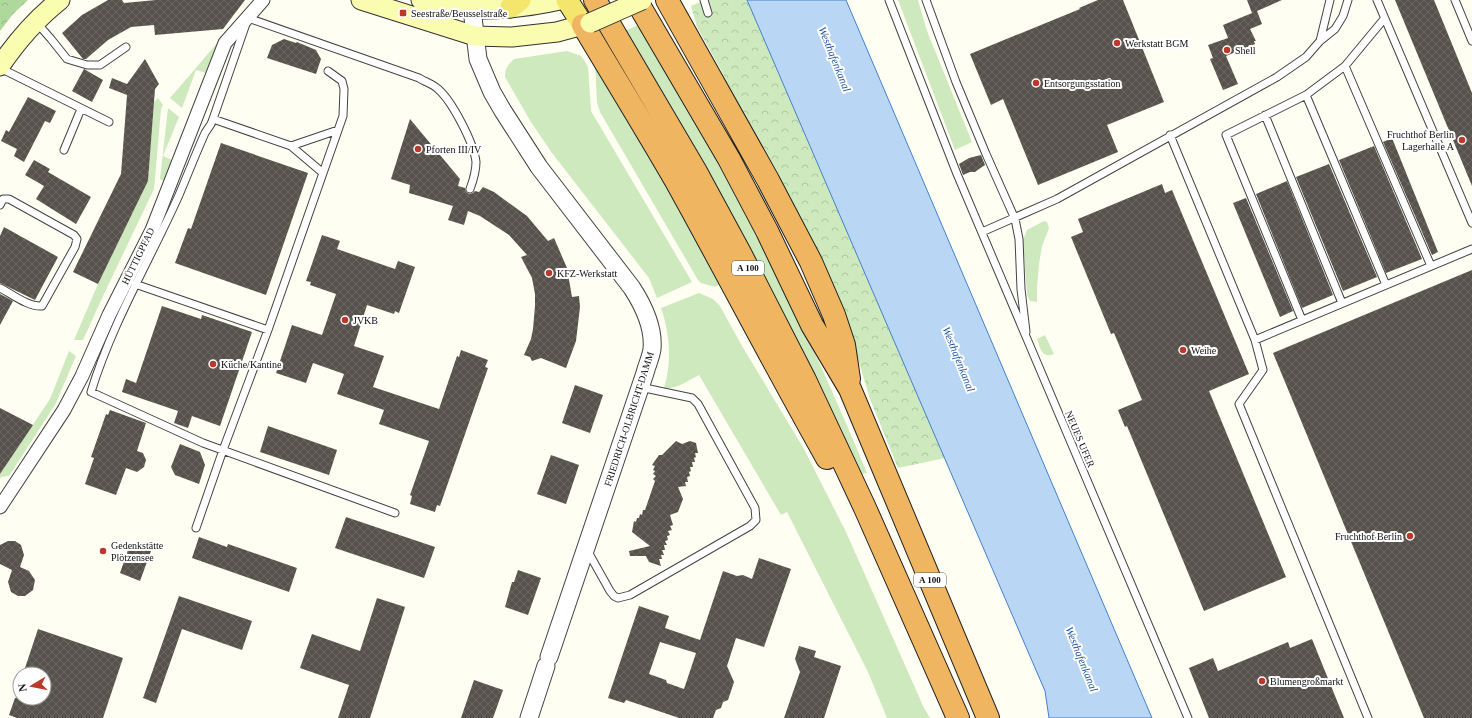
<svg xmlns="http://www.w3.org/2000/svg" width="1472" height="718" font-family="'Times New Roman',serif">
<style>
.grass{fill:#cde9bd}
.forest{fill:url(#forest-crowns)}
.park{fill:url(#park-crowns)}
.water{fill:#b9d6f4;stroke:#4281c9}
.building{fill:url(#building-cross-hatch);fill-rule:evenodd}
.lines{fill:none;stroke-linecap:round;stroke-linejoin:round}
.service-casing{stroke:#434343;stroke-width:9}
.minor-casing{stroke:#434343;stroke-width:15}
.tertiary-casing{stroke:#434343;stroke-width:19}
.secondary-casing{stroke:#323232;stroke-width:21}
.primary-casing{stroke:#212121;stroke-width:23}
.motorway-casing{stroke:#212121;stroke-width:24}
.service{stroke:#fff;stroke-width:7}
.minor{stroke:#fff;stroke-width:13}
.tertiary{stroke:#fff;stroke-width:17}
.secondary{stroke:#fafcb0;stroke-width:19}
.primary{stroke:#f4e66d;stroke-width:21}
.motorway{stroke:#efb560;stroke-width:22}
.secondary-bridge-casing{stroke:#323232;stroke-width:21;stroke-linecap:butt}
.secondary-bridge{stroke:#fafcb0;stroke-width:19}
.poi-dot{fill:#bc382b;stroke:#fff;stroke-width:1.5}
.labels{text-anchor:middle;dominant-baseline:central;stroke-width:4;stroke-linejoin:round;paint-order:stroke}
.shield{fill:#fff;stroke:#585858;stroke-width:1}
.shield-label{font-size:9px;font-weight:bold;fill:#101010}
.poi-label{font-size:10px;fill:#101010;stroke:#fff;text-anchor:start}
.street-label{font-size:10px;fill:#101010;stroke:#fff}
.water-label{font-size:11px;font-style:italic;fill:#1c539f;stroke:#fff}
</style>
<defs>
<pattern id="forest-crowns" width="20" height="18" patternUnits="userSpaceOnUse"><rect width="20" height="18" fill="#afd99c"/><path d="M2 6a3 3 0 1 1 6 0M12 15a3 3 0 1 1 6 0" fill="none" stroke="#96b985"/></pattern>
<pattern id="park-crowns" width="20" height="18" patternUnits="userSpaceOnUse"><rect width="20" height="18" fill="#cde9bd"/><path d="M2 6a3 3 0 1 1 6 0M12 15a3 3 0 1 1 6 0" fill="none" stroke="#afc7a1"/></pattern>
<pattern id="building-cross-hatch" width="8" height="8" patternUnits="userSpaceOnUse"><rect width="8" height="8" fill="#58524c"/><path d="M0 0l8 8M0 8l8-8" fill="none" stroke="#6b6661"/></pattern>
</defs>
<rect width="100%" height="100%" fill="#fffef3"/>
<path class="grass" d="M898,0H918L927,31L972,142L955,150Z
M641,24C673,81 706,136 736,193C784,284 828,378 867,473L861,474L834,417L624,31Z
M218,42L206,73L196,70L182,108L170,98Z
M567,51L581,56L584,60L588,67L591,111L692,282L657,298L649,278L552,153L531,122L505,77C505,68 508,65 514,59Z
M595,62L658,168L720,284L715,287L701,283L698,280L600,112L597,102Z
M158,98L163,105L161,109L154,189L103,296L83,340H74L98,284L148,181L154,102Z
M168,108L179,117L163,156L172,160L164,181L160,179Z
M1044,221L1047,222L1049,228L1042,246L1039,264L1037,287V302L1030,301L1027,295L1023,240L1027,230Z
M699,293L713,299L720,306L742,346L804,449L846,532L924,708L930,718H887L868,672L787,512L781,515L699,375C688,380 677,390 664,388C672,362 670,334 661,308Z
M1045,335L1054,354C1042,359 1040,348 1037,339Z
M69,351L76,356L55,405L9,476L1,477L0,479V474L50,399Z"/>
<path class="forest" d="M0,0H28L13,14L0,31Z"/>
<path class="park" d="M705,0H747L945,458L898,468L870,399L853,342L740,113L722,72L697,27L691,6Z"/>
<path class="water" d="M747,0H846L1152,718H1049L1045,691Z"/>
<path class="building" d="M108,0H122L124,3L156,0H245L223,29L155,35L154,25L131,27L108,40L86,59H83L62,33L82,15Z
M1098,0H1123L1164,102L1107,125L1118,152L1038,185L1003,99L991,105L970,54L1080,9L1079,8Z
M1247,0H1282L1257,11L1262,24L1250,29L1256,41H1254L1255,44L1226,56L1238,84L1223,90L1210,59L1213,58L1208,45L1228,38L1223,25L1257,11L1252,13Z
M1395,0H1434L1472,93V186Z
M284,39L296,43L297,42L316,50L321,59L316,74L267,58L272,45Z
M145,59L159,84L155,89L148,181L98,284L73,272L121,174L127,95L109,88L112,78L127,84Z
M84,69L103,80L92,102L72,91Z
M28,97L56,111L50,123L45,121L24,162L14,156L17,149L1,141L6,130L9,132Z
M410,119L460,179L458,186L465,188L466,192L469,194L473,193L475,191L479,192L483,187L494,192L527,216L548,241L554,238L567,268L572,297L579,296L580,307L576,341L566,368L541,358L532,361L530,357L524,355L531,339L533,329L535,306V294L532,278L521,257L527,255L509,235L480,216L468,211L464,225L448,220L453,206L409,193L410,185L391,179Z
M1392,138L1438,252L1432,255L1383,142Z
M221,143L308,173L266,295L175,263L188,228L191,229Z
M1374,146L1422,259L1386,273L1339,160Z
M981,155L985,165L979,169L975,172H970L963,175L959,164L969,158Z
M34,160L50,169L48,172L91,197L76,224L36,199L44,186L25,175Z
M1329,164L1377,277L1343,291L1296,177Z
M1287,181L1333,295L1302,308L1256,194Z
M1162,184L1165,193L1172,190L1249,374L1209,391L1286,577L1204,611L1127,426L1125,427L1118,410L1142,400L1114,333L1111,334L1071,237L1083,232L1078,219Z
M1246,198L1293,311L1280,317L1233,203Z
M4,227L58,257L35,300L0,283V236Z
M322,235L340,241L337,249L395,269L398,261L415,267L399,313L395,311L394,314L367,305L354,346L384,356L373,387L439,409L457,356L459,357L461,350L488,360L485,367L488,368L440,506L437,505L435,512L410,504L412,496L410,495L429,441L379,424L384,410L337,394L344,374L313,363L306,383L276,373L292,325L322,335L336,294L310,285L311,282L306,281Z
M1472,270V718H1424L1273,353Z
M0,294L13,301L0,325Z
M162,306L201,319L202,315L252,332L220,426L192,416L188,428L174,423L178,411L122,392L126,379L136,383Z
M575,385L603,395L590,433L562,423Z
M0,408L33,425L0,474Z
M110,410L146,423L137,451L143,453L146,460L144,467L137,472L126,468L116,495L85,484L94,458L91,457L106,414L108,415Z
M268,426L337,450L329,475L260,452Z
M676,441L682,444L690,441L696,443L698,453H695L696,457L694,458L695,462H692L693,467H690L691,471L689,472L690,476L687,477L688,482H685L686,486L678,487L683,499L678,512L670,515L673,525L670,526L672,530L668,531L670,535L667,536L668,540L665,541L667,545H664L665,550H662L664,555H661L662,559H659L661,566L649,562L646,556H630L629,551L650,546L632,532L634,521L636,522L637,518H639L640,514L642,515L643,510H645L655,481L653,479L656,476L653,474L655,471L653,470L655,466L652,465L659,455H662Z
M180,444L200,452L205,465L199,484L175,475L171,467Z
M551,455L579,465L566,504L537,494Z
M346,517L435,547L424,578L335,548Z
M199,537L227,547L228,544L297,568L289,592L192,558Z
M8,541H15L21,545L24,555L20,567L29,571L35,580L33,590L25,596H18L11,592L8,582L12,570L0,564V545Z
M130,544L151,551L140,581L120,573Z
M759,558L791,569L764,647L736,638L727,666L734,682L728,700L723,702L721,708L716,710L713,718H679L626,700L624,703L608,698L639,606L669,616L665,628L700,640L723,571L737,576L743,575L752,579ZM660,642L696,653L684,689L667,683L666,680L649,674Z
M518,570L541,578L528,615L505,607L512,582H514Z
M179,596L252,621L242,650L182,629L156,703L143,698Z
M377,598L405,607L370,718H338L349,685L300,668L312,634L360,651Z
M38,629L123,658L103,718H17L9,715L15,698H44V674H23Z
M1312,639L1344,718H1209L1189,668L1213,658L1218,671L1288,642L1290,648Z
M799,646L816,651L814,657L841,666L824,718H784L800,672L795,659Z
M474,680L503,690L493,718H461Z"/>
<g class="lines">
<g class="service-casing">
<path id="service" d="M704,0L708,13
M889,0L957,174L1188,718
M926,0L956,82L986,154L1015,219L1019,239L1021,289L1026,332
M1377,0L1472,223
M1455,0L1472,41
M37,23L51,39L67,59L87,65H100L126,47
M1320,41L1330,0
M1345,66L1431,266
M0,68L109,122
M1306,95L1386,285
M1265,115L1342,303
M213,119L248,18L419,78C425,82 433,84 438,89C452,101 474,143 476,162C476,171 473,181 470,189
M1170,135L1255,340L1263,370L1239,404L1368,718
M291,146L338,130
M64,150L81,109
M323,173L291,146L213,119L211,124L205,133C196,153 188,174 179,195C150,260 112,323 91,392L203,443L395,513
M0,205L3,199H9L74,235L77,239L75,247L42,306C28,307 12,294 0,288
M982,232L1057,199L1277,77L1306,57L1320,41L1335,29L1343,16L1348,0
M135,284L268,330
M1302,320L1226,135L1306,95L1345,66L1384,19
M1255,340L1472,249
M196,528L223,450L268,330L343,116L344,89L342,81L328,71
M587,550L610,591L614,596L618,598L630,595L750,526L756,520L755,508L698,404L692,398L640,387"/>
</g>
<g class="minor-casing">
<path id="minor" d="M0,507L64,410L82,376L109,315L152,230L225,43L263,0"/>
</g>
<g class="tertiary-casing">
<path id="tertiary" d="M472,9L478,59L492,92L503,111L539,167L632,288C643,305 654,328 652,349C651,357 647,365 645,373L549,657
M529,718L546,666"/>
</g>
<g class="secondary-casing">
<path id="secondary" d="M361,0L475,36L512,37L557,32L590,23
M421,0C465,14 515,10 560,0
M0,66C17,41 36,19 60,0"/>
</g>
<g class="primary-casing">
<path id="primary" d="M567,0L583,25
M511,7L520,0"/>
</g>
<g class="motorway-casing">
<path id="motorway" d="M595,0L695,170L740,253L805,380L865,508L958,718
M636,0L729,159L767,231L812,325L850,389L988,718
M667,0L768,180L811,262L834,315L844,345L849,379
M583,25C614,77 646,129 676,181C727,273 775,366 827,458"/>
</g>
<use href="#service" class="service"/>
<use href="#minor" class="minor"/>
<use href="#tertiary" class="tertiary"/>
<use href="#secondary" class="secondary"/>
<use href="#primary" class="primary"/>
<use href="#motorway" class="motorway"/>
<g class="secondary-bridge-casing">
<path id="secondary-bridge" d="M590,23L642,0"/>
</g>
<use href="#secondary-bridge" class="secondary-bridge"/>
</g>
<g class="poi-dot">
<rect x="399" y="9" width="8" height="8" rx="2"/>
<circle cx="1117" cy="43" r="4"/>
<circle cx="1227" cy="50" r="4"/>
<circle cx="1036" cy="83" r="4"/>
<circle cx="1462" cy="140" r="4"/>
<circle cx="418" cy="149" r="4"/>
<circle cx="549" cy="273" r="4"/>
<circle cx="345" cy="320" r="4"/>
<circle cx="1183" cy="350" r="4"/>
<circle cx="213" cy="364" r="4"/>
<circle cx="1410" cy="536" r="4"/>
<circle cx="103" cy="551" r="4"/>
<circle cx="1262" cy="681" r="4"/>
</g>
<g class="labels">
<g class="shield">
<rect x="732" y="261" width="32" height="14" rx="3"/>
<rect x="914" y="573" width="32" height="14" rx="3"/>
</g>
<g class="shield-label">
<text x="748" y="268">A 100</text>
<text x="930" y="580">A 100</text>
</g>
<g class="poi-label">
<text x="411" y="13">Seestraße/Beusselstraße</text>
<text x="1125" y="43">Werkstatt BGM</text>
<text x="1235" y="50">Shell</text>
<text x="1044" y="83">Entsorgungsstation</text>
<text x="1454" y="134" text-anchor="end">Fruchthof Berlin<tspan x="1454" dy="12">Lagerhalle A</tspan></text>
<text x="426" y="149">Pforten III/IV</text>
<text x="557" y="273">KFZ-Werkstatt</text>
<text x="353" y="320">JVKB</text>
<text x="1191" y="350">Weihe</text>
<text x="221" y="364">Küche/Kantine</text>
<text x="1402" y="536" text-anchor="end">Fruchthof Berlin</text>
<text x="111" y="545">Gedenkstätte<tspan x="111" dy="12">Plötzensee</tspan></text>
<text x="1270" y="681">Blumengroßmarkt</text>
</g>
<g class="street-label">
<text transform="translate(138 256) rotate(-64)">HÜTTIGPFAD</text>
<text transform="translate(629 419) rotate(-72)">FRIEDRICH-OLBRICHT-DAMM</text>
<text transform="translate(1080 439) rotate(67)">NEUES UFER</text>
</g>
<g class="water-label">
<text transform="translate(835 59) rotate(68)">Westhafenkanal</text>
<text transform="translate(959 359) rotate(68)">Westhafenkanal</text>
<text transform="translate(1082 659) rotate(68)">Westhafenkanal</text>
</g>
</g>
<g transform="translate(32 686) rotate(260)"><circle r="19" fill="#ffffff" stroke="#9f9f9f"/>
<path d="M0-3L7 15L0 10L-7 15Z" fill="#bc382b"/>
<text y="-6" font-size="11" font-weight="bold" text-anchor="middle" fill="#101010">N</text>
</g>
</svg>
